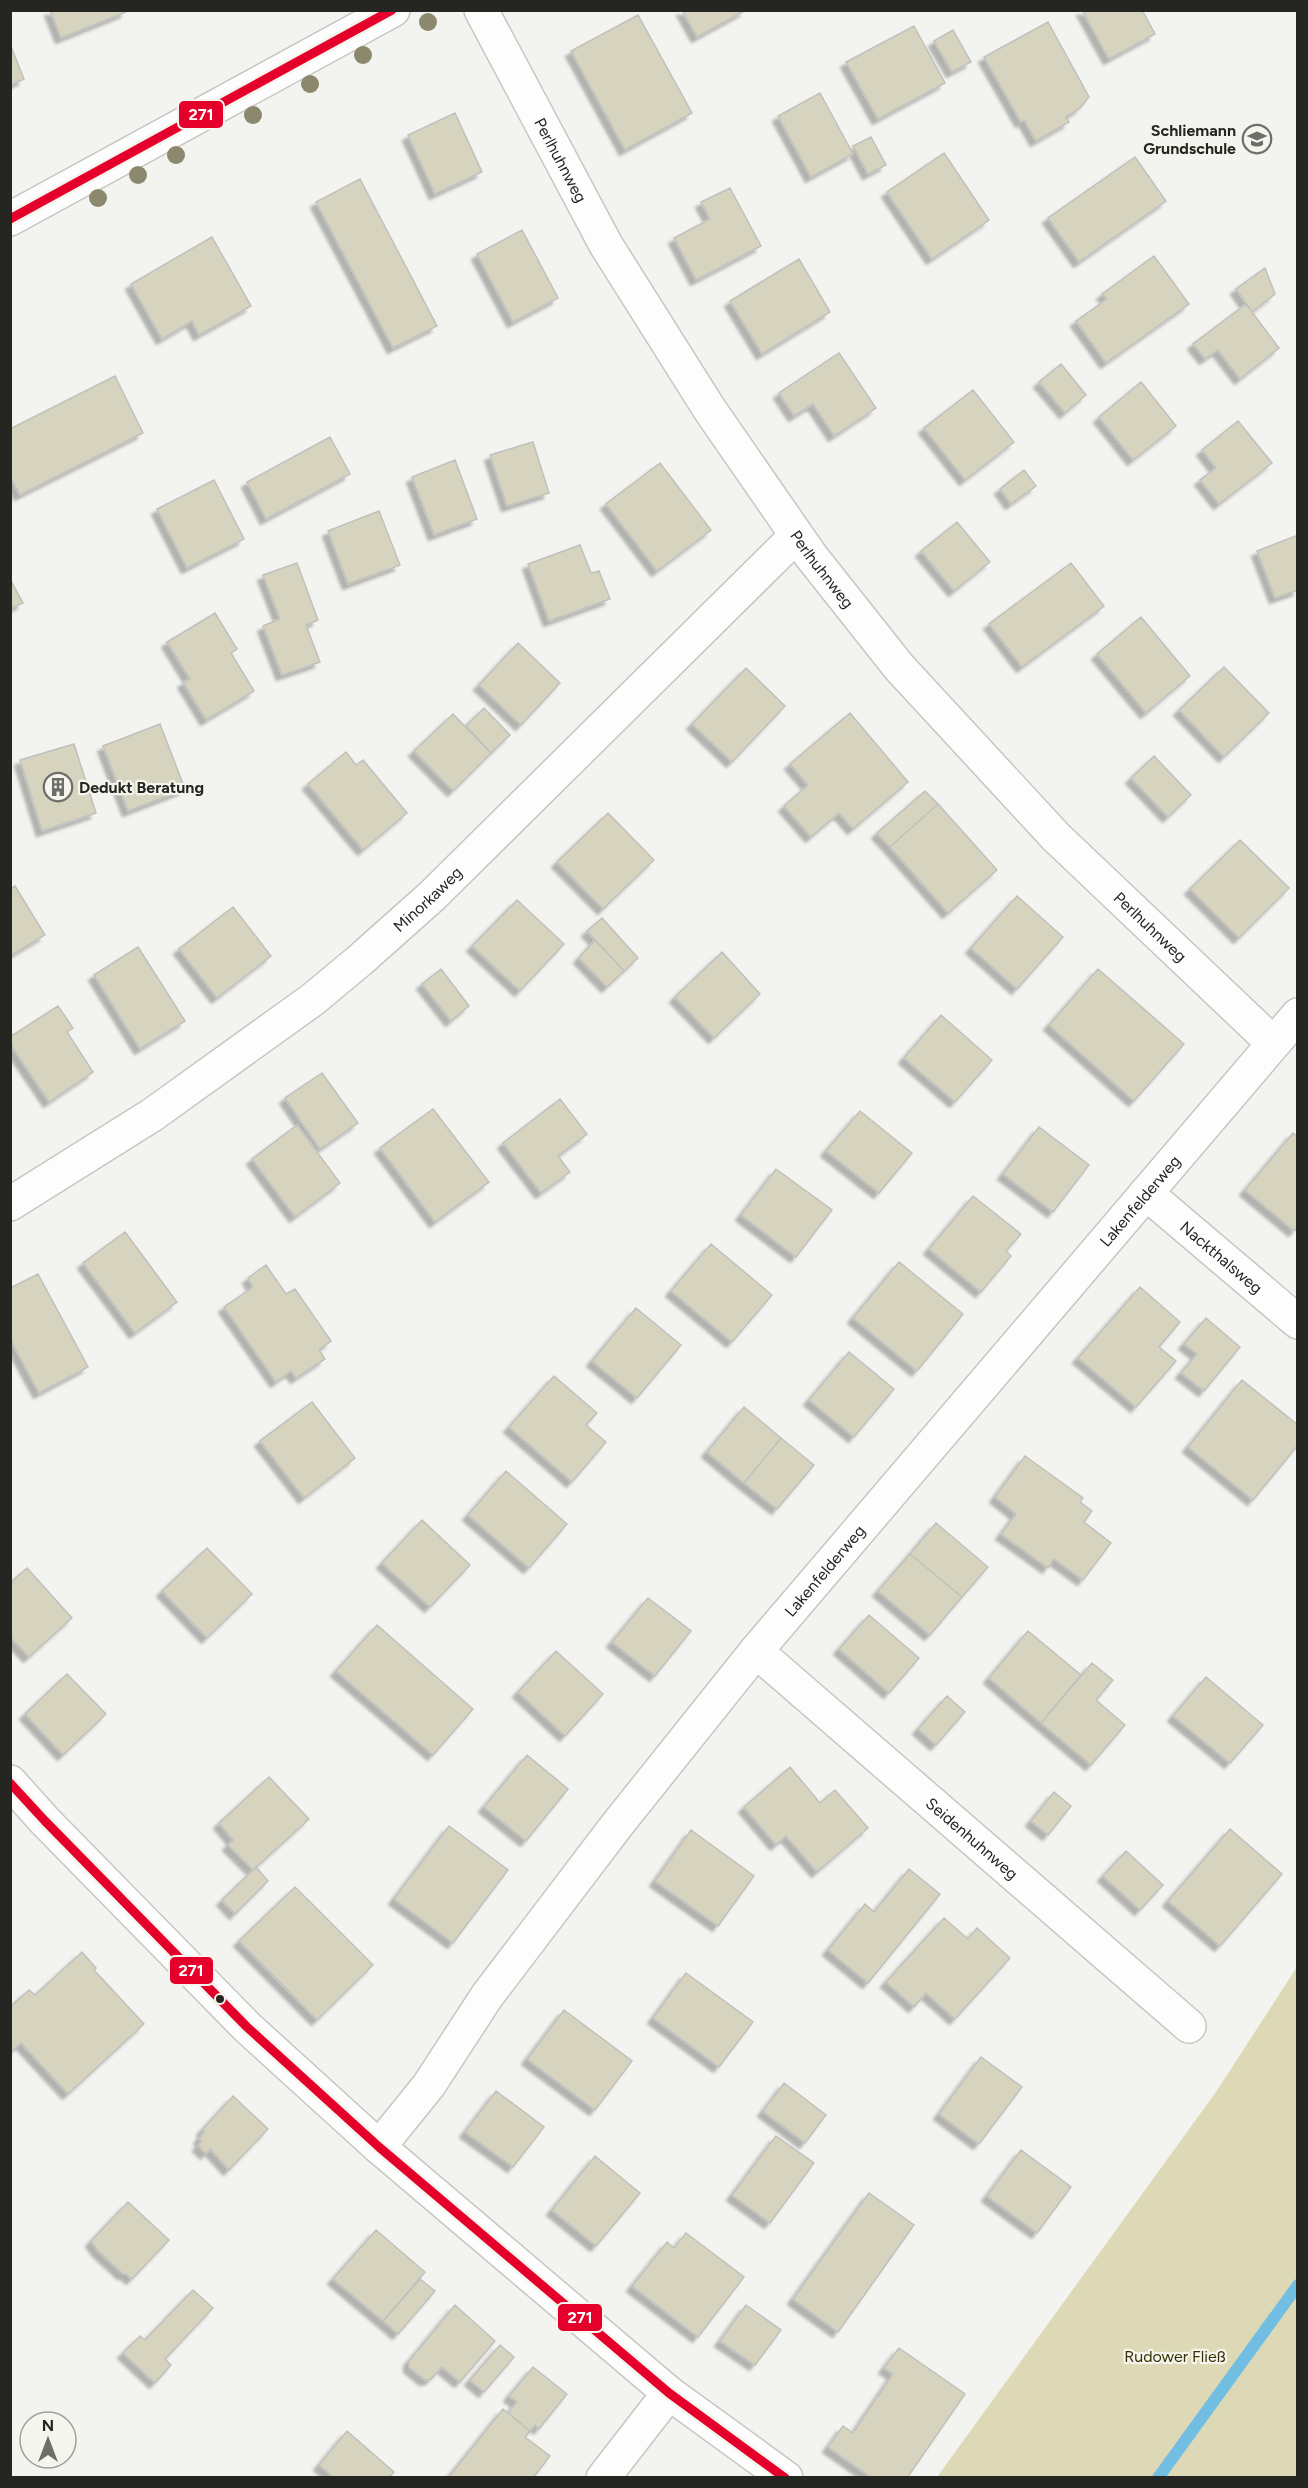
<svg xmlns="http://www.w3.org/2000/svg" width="1308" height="2488" font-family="Figtree,sans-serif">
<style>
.green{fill:#ddd9b7}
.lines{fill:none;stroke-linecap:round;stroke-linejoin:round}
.stream{stroke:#71bee2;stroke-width:12}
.building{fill:#d6d4be;stroke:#c0c0be;stroke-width:1.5;filter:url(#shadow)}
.street-casing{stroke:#c6c6c2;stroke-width:36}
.secondary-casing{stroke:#c6c6c2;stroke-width:36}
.street{stroke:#fdfdfd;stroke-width:33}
.secondary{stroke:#fdfdfd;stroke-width:33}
.bus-1-casing{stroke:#f5f4ed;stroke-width:14}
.bus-1{stroke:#e4002b;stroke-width:9}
.tree{fill:#8c886e}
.bus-dot{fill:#252522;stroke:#f5f4ed;stroke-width:2}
.labels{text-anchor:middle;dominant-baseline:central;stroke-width:4.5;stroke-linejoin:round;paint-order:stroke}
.poi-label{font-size:16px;font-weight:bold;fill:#252522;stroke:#f5f4ed;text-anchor:end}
.street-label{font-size:16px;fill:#252522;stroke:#f5f4ed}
.park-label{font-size:16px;fill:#373104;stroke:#f5f4ed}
.line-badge{stroke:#f5f4ed;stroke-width:2}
.badge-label{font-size:16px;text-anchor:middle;font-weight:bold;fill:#fff}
</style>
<defs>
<filter id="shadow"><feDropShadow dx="-5.5" dy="5.5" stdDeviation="1.5" flood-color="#0004"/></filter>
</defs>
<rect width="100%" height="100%" fill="#f3f3ef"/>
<path class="green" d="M1297,1967V2477H937L1216,2092Z"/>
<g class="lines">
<path class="stream" d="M1158,2478L1298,2285"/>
</g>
<path class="building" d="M50,10H126V12L61,38Z
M682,10H746L697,37Z
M1082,10H1142L1155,34L1109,59Z
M638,15L692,113L625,150L571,51Z
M1048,22L1089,97L1080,108L1066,117L1069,122L1036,141L1024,120L1021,122L984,57Z
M914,26L945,83L878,119L846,62Z
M953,30L971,62L952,72L934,41Z
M10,44L24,79L10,85Z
M820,93L853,154L811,177L778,116Z
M455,113L482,172L435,194L408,135Z
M871,137L886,165L868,174L853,146Z
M944,153L989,220L932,259L887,192Z
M1135,157L1166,201L1079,262L1048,218Z
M360,179L437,326L393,348L316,202Z
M730,188L761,246L696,280L674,238L710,219L701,202Z
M522,230L558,298L513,322L477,254Z
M212,237L251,306L199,335L192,321L162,339L131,284Z
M1154,256L1189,304L1106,363L1076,321L1107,299L1102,294Z
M799,259L830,312L762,354L730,301Z
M1265,268L1275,294L1252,312L1236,289Z
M1246,304L1279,348L1240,379L1218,350L1205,359L1193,344Z
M839,353L876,408L834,436L813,404L794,416L779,393Z
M1061,364L1086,395L1065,413L1039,382Z
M115,376L143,433L20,495L10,477V429Z
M1141,382L1176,426L1133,460L1099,417Z
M973,390L1014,442L965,480L924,428Z
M1238,421L1272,463L1219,504L1200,480L1216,468L1202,450Z
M330,437L350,474L266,519L247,482Z
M533,442L549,493L507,506L490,455Z
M455,460L477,519L434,535L412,477Z
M660,463L711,530L657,571L606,504Z
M1024,470L1036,486L1011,504L1000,489Z
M214,480L244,539L187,568L157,509Z
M379,511L400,565L348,584L328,531Z
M957,522L990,562L954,591L921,551Z
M1298,535V590L1275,598L1257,551Z
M580,545L591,573L599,571L610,599L549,621L528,564Z
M297,563L318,620L306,625L320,662L282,675L263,626L280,619L263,575Z
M1071,563L1104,606L1022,667L989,624Z
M10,579L23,603L10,609Z
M215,613L237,649L231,653L254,691L206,720L183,682L190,679L167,642Z
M1141,617L1190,676L1146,713L1097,654Z
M518,643L560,683L521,725L479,685Z
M1224,667L1269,713L1224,757L1179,710Z
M746,668L785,706L732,762L692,724Z
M484,708L510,735L491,753L466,726Z
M850,713L908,782L853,829L839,813L811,837L784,806L808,785L790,764Z
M453,714L491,753L453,791L414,751Z
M160,724L185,789L128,811L103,746Z
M74,744L96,813L42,831L20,760Z
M346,752L356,765L363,760L407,813L363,850L308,784Z
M1154,756L1191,795L1168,817L1131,778Z
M925,791L938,804L890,847L877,833Z
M938,804L997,870L948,913L890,847Z
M608,813L654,860L603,909L557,862Z
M1240,840L1289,888L1239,938L1190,889Z
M15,886L45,935L10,956V889Z
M1017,896L1063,937L1017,989L971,948Z
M517,900L564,944L520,991L472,946Z
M233,907L271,956L217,998L179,949Z
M602,918L638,958L624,971L587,931Z
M595,940L624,971L607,987L579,958Z
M138,947L185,1021L140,1049L94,975Z
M722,952L760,994L714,1038L675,997Z
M441,969L469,1006L451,1021L422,984Z
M1098,969L1184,1044L1134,1101L1049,1025Z
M58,1006L73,1028L67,1032L93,1072L49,1102L10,1044V1037Z
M941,1015L992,1060L955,1102L904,1058Z
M322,1073L358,1123L320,1149L285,1098Z
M560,1099L587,1134L558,1156L570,1172L541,1193L503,1143Z
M433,1109L489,1182L435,1222L380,1148Z
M860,1111L912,1153L879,1193L826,1151Z
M297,1125L340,1183L295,1217L252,1159Z
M1039,1127L1089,1165L1053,1212L1003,1174Z
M1293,1133L1298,1137V1227L1294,1231L1245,1190Z
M776,1169L832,1210L796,1257L741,1215Z
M973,1196L1021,1234L1006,1251L1011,1256L981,1292L929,1249Z
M125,1232L177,1302L135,1333L83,1263Z
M711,1244L772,1295L732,1342L671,1291Z
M899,1262L963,1314L917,1371L853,1318Z
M266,1265L286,1294L295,1289L331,1341L319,1350L325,1359L296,1378L291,1371L276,1382L224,1307L253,1287L248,1278Z
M38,1274L88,1367L39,1393L10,1339V1288Z
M1140,1287L1180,1322L1159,1347L1176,1361L1136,1407L1078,1358Z
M636,1308L681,1345L637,1398L592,1361Z
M1206,1318L1240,1347L1204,1391L1181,1373L1197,1354L1184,1344Z
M849,1352L894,1389L854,1437L809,1400Z
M554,1376L597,1413L586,1425L606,1442L572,1482L509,1427Z
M1242,1380L1298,1425V1445L1253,1500L1188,1447Z
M312,1402L355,1458L304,1498L260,1441Z
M744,1407L781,1438L744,1483L707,1452Z
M781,1438L814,1465L777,1509L744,1483Z
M1025,1456L1083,1498L1080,1502L1092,1511L1084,1522L1111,1543L1083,1580L1054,1559L1048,1568L1001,1534L1016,1514L995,1497Z
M506,1471L567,1524L529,1568L468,1515Z
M422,1520L470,1565L430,1607L382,1563Z
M936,1523L988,1567L962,1597L910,1554Z
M207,1548L252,1594L207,1638L162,1591Z
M910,1554L962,1597L930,1635L878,1591Z
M27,1568L72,1618L29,1657L10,1637V1583Z
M648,1598L691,1631L655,1676L612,1642Z
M869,1615L919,1658L889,1693L839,1649Z
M377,1625L473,1709L433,1755L336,1671Z
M1028,1631L1081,1675L1041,1723L989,1678Z
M556,1651L603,1694L565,1736L518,1692Z
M1092,1663L1113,1680L1096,1700L1125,1725L1091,1765L1041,1723Z
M67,1674L106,1714L63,1755L25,1714Z
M1206,1677L1263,1725L1230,1763L1173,1716Z
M947,1696L965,1712L936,1745L918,1729Z
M527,1755L568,1789L526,1841L484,1807Z
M790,1767L820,1803L835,1790L868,1828L817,1872L786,1836L776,1845L744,1807Z
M269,1777L309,1819L253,1870L228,1845L233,1840L219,1823Z
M1054,1792L1071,1806L1048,1835L1031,1821Z
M449,1826L508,1870L453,1943L394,1899Z
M1230,1829L1282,1874L1220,1946L1168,1901Z
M691,1830L754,1876L718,1926L655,1881Z
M1126,1851L1163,1885L1140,1910L1103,1876Z
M256,1867L268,1881L235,1914L222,1900Z
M909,1869L940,1894L868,1983L828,1950L865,1904L874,1912Z
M295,1887L373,1965L317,2020L239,1941Z
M944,1918L968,1939L977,1928L1010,1958L955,2019L926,1993L914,2007L886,1982Z
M82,1952L96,1968L94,1970L144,2024L68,2094L21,2043L10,2053V2007L29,1990L35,1995Z
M686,1973L753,2022L719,2067L653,2018Z
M564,2010L632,2061L595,2110L527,2059Z
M981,2057L1022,2087L979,2144L939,2114Z
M784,2083L826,2115L805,2143L763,2111Z
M496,2091L544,2127L513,2167L465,2132Z
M233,2096L268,2129L229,2170L210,2149L206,2154L198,2146L202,2141L199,2139L204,2132L202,2130Z
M776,2136L814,2163L770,2223L732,2195Z
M1021,2150L1071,2187L1037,2233L987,2196Z
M595,2156L640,2193L596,2246L552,2210Z
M869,2193L914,2225L838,2332L793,2299Z
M128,2202L169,2240L132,2279L126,2274H123L98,2251L91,2241Z
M376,2230L425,2272L383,2321L333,2279Z
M686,2233L744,2277L698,2337L632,2286L667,2242L674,2248Z
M420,2279L435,2291L398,2334L383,2321Z
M193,2290L213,2308L165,2359L171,2365L155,2383L123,2353L140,2336L145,2340Z
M455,2305L495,2341L460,2382L442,2367L431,2379L425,2380L409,2367V2361Z
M746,2305L781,2330L755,2365L720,2341Z
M500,2345L514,2357L484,2392L470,2380Z
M899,2348L965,2394L907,2478H872L828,2447L843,2426L853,2433L893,2374L884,2368Z
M533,2367L567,2394L539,2429L535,2425L530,2431L508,2413L517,2402L509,2396Z
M503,2409L530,2431L525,2437L550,2456L533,2478H448Z
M347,2431L394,2472L389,2478H334L319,2465Z"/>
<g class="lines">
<g class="street-casing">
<g id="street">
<path id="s1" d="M481,10L606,245L710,410L811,556L899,667L1056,837L1273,1043"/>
<path id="s2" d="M1146,1193L1298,1322"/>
<path id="s3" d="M10,1204L152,1115L312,1000L359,961L432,896L796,536"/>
<path id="s4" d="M756,1651L1189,2026"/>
<path d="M10,1782L45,1821L247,2027L379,2147L669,2393L786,2478"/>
<path id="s5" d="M379,2147L429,2085L487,1996L617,1825L756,1651L1298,1015"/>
<path d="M603,2478L669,2393"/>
</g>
</g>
<g class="secondary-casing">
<path id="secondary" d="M10,219L393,10"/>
</g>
<use href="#street" class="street"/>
<use href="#secondary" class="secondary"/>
<g class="bus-1-casing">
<path id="bus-1" d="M10,219L392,10
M10,1783L45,1821L247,2027L379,2147L669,2393L785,2478"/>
</g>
<use href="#bus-1" class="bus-1"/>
</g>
<g class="tree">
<circle cx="428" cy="22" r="9"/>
<circle cx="363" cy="55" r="9"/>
<circle cx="310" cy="84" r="9"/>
<circle cx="253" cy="115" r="9"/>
<circle cx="176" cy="155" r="9"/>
<circle cx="138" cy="175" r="9"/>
<circle cx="98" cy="198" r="9"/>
</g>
<defs>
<g id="school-ring" transform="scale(1.5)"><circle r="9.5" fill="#f5f4ed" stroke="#6d6d6a" stroke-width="1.5"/><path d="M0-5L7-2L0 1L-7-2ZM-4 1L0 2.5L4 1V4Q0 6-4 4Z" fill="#6d6d6a"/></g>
<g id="building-ring" transform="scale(1.5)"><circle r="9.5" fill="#f5f4ed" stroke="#6d6d6a" stroke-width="1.5"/><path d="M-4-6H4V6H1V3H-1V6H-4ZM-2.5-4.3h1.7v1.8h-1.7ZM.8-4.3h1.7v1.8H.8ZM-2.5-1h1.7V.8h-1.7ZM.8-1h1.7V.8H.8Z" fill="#6d6d6a"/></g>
</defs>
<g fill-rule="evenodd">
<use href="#school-ring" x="1257" y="139"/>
<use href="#building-ring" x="58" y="787"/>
</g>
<circle class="bus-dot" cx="220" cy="1999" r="5"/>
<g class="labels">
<g class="poi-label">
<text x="1236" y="130">Schliemann<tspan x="1236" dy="18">Grundschule</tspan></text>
<text x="79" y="787" text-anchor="start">Dedukt Beratung</text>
</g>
<g class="street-label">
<text stroke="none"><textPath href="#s1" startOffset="170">Perlhuhnweg</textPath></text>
<text stroke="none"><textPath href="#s1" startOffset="656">Perlhuhnweg</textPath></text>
<text stroke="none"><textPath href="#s3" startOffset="518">Minorkaweg</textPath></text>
<text stroke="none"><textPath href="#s1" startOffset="1142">Perlhuhnweg</textPath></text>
<text stroke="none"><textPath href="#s5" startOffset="1215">Lakenfelderweg</textPath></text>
<text stroke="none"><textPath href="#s2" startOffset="99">Nackthalsweg</textPath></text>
<text stroke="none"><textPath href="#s5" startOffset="729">Lakenfelderweg</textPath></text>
<text stroke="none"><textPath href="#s4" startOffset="286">Seidenhuhnweg</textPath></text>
</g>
<g class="park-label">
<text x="1175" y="2356">Rudower Fließ</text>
</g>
</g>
<g class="line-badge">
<rect x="178" y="100" width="46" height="29" rx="6" fill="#e4002b"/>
<rect x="169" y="1956" width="45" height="29" rx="6" fill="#e4002b"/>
<rect x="557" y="2303" width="46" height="29" rx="6" fill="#e4002b"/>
</g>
<g class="badge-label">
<text x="201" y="120">271</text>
<text x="191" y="1976">271</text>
<text x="580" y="2323">271</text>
</g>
<rect width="1308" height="2488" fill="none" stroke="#252522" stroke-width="24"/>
<g transform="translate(48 2440)"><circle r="28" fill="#f5f4ed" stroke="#a2a19c" stroke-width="1.5"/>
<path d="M0-4.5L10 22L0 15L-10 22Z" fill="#6d6d6a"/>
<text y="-9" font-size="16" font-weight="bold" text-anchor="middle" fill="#252522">N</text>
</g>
</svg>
